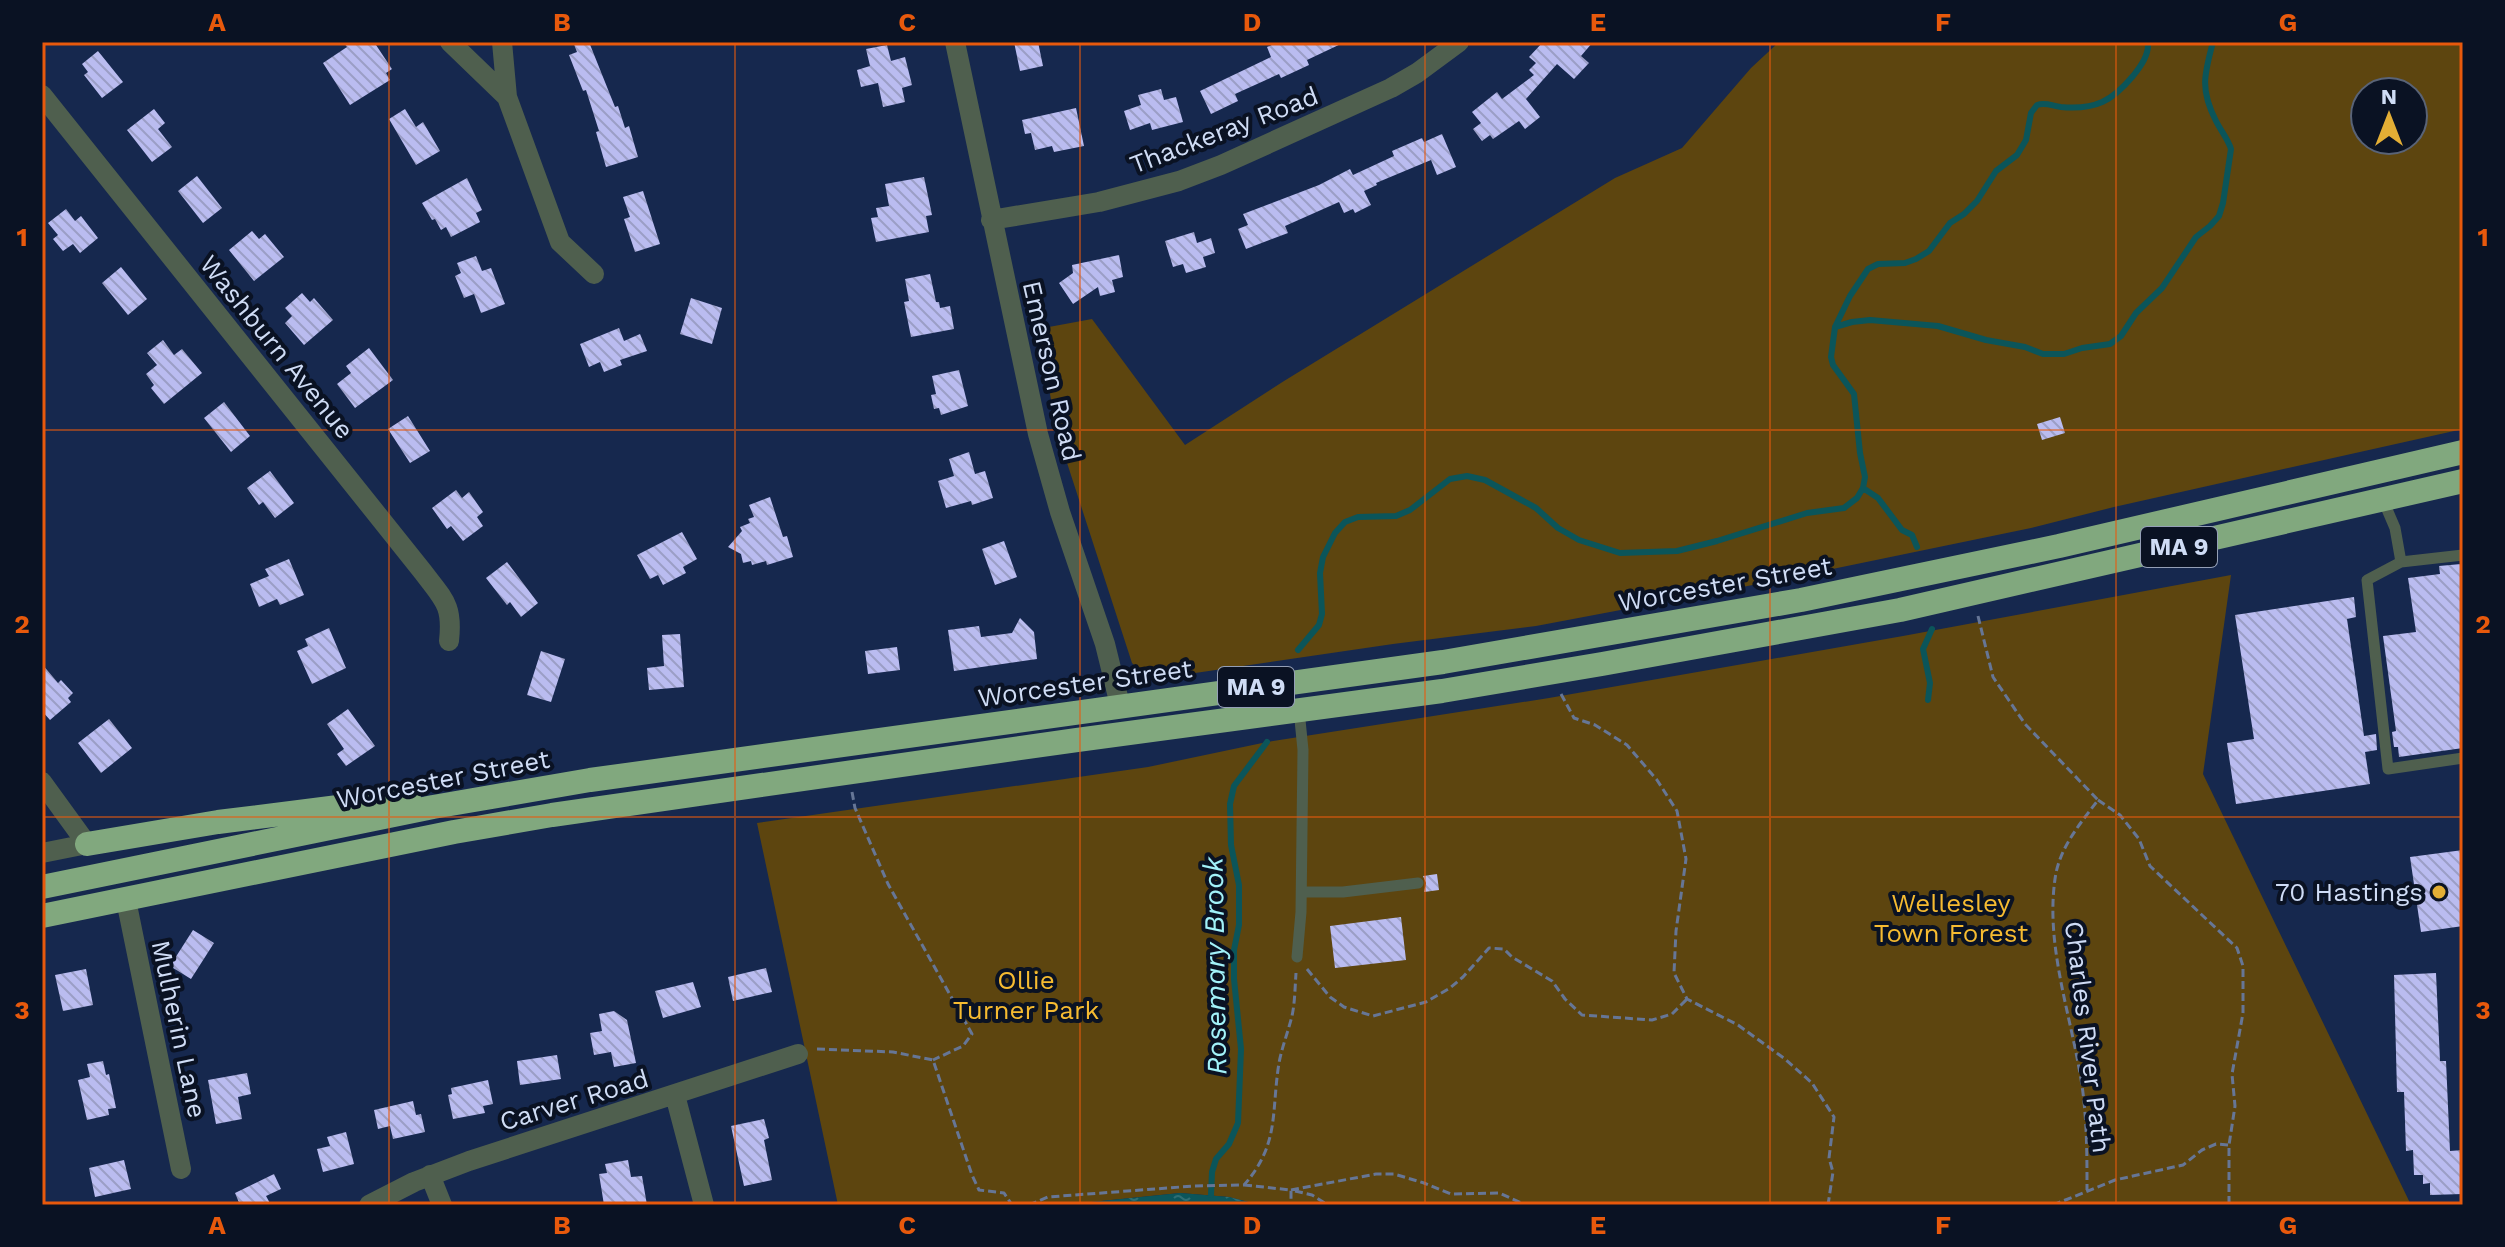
<svg xmlns="http://www.w3.org/2000/svg" width="2505" height="1247" font-family="'Work Sans',sans-serif">
<style>
.park{fill:#5d450f;fill-rule:evenodd}
.water{fill:url(#water-ripples)}
.lines{fill:none;stroke-linecap:round;stroke-linejoin:round}
.stream{stroke:#0b555a;stroke-width:6}
.building{fill:url(#building-back-hatch)}
.path{stroke:#667696;stroke-width:3;stroke-dasharray:8 4;stroke-linecap:butt}
.lane{stroke:#4f5f4e;stroke-width:11}
.street{stroke:#4f5f4e;stroke-width:20}
.highway{stroke:#81a87e;stroke-width:24}
.grid{fill:none;stroke:#e8590c;stroke-width:2;stroke-opacity:0.55}
.poi-dot{fill:#e3ae35;stroke:#0a1223;stroke-width:3}
.labels{text-anchor:middle;dominant-baseline:central;stroke-width:8;stroke-linejoin:round;paint-order:stroke}
.shield{fill:#0a1223;stroke:#949fb6;stroke-width:2}
.shield-label{font-size:24px;font-weight:bold;fill:#cfdcf5}
.street-label{font-size:26px;fill:#cfdcf5;stroke:#0a1223}
.poi-label{font-size:26px;fill:#cfdcf5;stroke:#0a1223;text-anchor:end}
.park-label{font-size:26px;fill:#f6bb31;stroke:#0a1223}
.water-label{font-size:28px;font-style:italic;fill:#a2f2f9;stroke:#0a1223}
.neatline{fill:none;stroke:#e8590c;stroke-width:3}
.grid-label{font-size:26px;text-anchor:middle;font-weight:bold;fill:#e8590c}
</style>
<defs>
<pattern id="water-ripples" width="26" height="14" patternUnits="userSpaceOnUse" patternTransform="scale(2)"><rect width="26" height="14" fill="#0b555a"/><path d="M2 4q2-2 4 0t4 0M15 11q2-2 4 0t4 0" fill="none" stroke="#2e6d72"/></pattern>
<pattern id="building-back-hatch" width="6" height="6" patternUnits="userSpaceOnUse" patternTransform="scale(2)"><rect width="6" height="6" fill="#babcf0"/><path d="M-1 5l2 2M0 0l6 6M5-1l2 2" fill="none" stroke="#9b9ec6"/></pattern>
</defs>
<rect width="100%" height="100%" fill="#16284e"/>
<path class="park" d="M1779,42H2463V429L2114,507L2031,528L1774,581L1536,626L1393,644L1161,678L1142,673L1132,663L1057,432L1038,329L1092,319L1185,445L1284,381L1615,178L1682,148L1751,68ZM2365,92H2413V140H2365Z
M2231,575L2203,774L2411,1205H1260L1229,1197L1180,1193L1062,1205H838L757,823L1148,767L1267,742L1549,698L1903,636Z"/>
<path class="water" d="M1180,1193L1229,1197L1260,1205H1062Z"/>
<g class="lines">
<path class="stream" d="M1835,327L1852,322L1870,320L1938,326L1986,340L2025,347L2043,354H2064L2082,348L2110,344L2121,336L2136,313L2162,288L2196,237L2210,226L2219,216L2223,203L2231,149C2228,139 2221,131 2216,121C2200,90 2204,75 2213,42
M1863,488L1878,498L1902,530L1912,535L1917,547
M1298,650L1319,625L1322,614L1320,573L1323,557L1335,533L1345,522L1358,517L1396,516L1410,510L1450,479L1467,476L1485,480L1536,508L1558,528L1579,540L1620,553L1677,551L1717,541L1807,513L1844,508L1857,498L1863,488L1865,477L1860,453L1854,394L1833,365L1831,357L1835,327L1850,296L1868,269L1878,264L1905,263L1916,259L1929,251L1950,223L1964,214L1977,201L1996,171L2017,155L2026,140L2031,113L2037,105C2046,102 2052,106 2061,107C2096,110 2112,101 2133,76C2141,66 2149,55 2148,42
M1928,700L1930,683L1923,649L1932,629
M1211,1195L1212,1172L1216,1159L1229,1144L1238,1123L1241,1049L1234,979V950L1239,925V885L1231,845L1230,804L1234,786L1267,742"/>
</g>
<path class="building" d="M343,42H374L392,69L386,73L390,80L350,105L323,63L347,47Z
M573,42H589L615,107L618,106L625,128L629,126L638,157L606,167L596,132L599,131L586,90L583,91L569,55L577,52Z
M1014,42H1038L1043,66L1020,71Z
M1279,42H1345L1307,60L1309,65L1281,78L1279,74L1235,94L1238,101L1211,114L1200,91L1271,57L1267,47Z
M1543,42H1593L1581,56L1589,63L1574,79L1557,64L1526,99L1540,117L1525,129L1519,121L1493,139L1490,135L1482,141L1473,129L1481,123L1472,112L1497,92L1502,99L1534,75L1529,70L1536,63L1529,57Z
M887,45L891,61L905,57L912,85L902,88L905,102L883,107L878,83L861,87L857,70L870,66L866,49Z
M98,51L123,82L102,98L84,75L88,72L82,64Z
M1161,89L1164,100L1176,97L1183,122L1152,130L1150,123L1130,130L1124,111L1141,105L1138,95Z
M1076,108L1084,146L1054,152L1052,146L1035,150L1031,133L1025,134L1022,120Z
M154,109L165,123L158,129L172,147L152,162L127,130Z
M405,109L416,127L423,122L440,151L416,165L389,119Z
M1442,134L1456,167L1437,175L1431,160L1376,183L1377,185L1364,191L1371,205L1355,213L1353,209L1344,213L1339,202L1285,226L1288,233L1246,249L1238,229L1248,225L1243,214L1319,185L1350,169L1353,175L1394,156L1392,151L1422,138L1424,142Z
M197,176L222,208L203,223L178,191Z
M924,177L932,215L926,216L929,232L876,242L871,218L878,217L876,208L889,206L885,184Z
M467,178L482,210L476,213L480,222L451,237L446,227L441,230L435,219L432,220L422,203Z
M643,191L660,244L635,252L624,219L630,217L623,197Z
M66,209L75,221L81,216L98,238L80,253L73,244L63,251L53,239L58,235L48,223Z
M252,231L259,239L265,234L284,257L254,281L229,250Z
M1194,232L1197,243L1211,238L1215,253L1203,257L1206,267L1186,273L1183,264L1173,267L1165,241Z
M1119,255L1123,277L1112,280L1115,292L1100,296L1098,287L1073,304L1059,283L1073,273L1072,265Z
M476,256L482,271L491,268L505,304L481,313L474,294L464,298L455,276L461,273L457,263Z
M121,267L147,299L128,315L102,283Z
M930,274L936,302H939L940,308L950,306L954,329L911,337L904,302L909,301L905,279Z
M302,293L310,302L314,298L333,320L304,345L285,323L292,316L285,308Z
M691,298L722,308L712,344L680,334Z
M619,328L624,341L640,334L647,351L620,360L622,365L604,372L600,362L589,367L580,344Z
M163,340L174,355L182,349L202,373L164,404L151,388L154,385L146,374L157,365L147,353Z
M369,348L393,380L355,408L337,384L351,373L346,366Z
M959,370L968,406L941,415L939,408L934,409L931,395L936,394L932,376Z
M224,402L250,436L231,452L204,418Z
M408,416L430,451L410,463L388,429Z
M2060,417L2065,433L2042,440L2037,424Z
M969,452L975,474L985,471L993,498L972,505L971,501L946,508L938,481L954,476L949,459Z
M270,471L294,503L275,518L263,502L259,505L247,488Z
M456,490L462,498L469,492L483,512L477,517L483,526L463,541L451,526L447,529L432,508Z
M770,497L783,537L787,536L793,557L767,565L766,561L752,565L751,561L743,563L741,554L728,547L742,531L740,527L750,523L748,519L754,517L749,505Z
M682,532L697,559L683,567L686,573L663,585L658,575L650,579L637,555Z
M1004,541L1017,577L995,585L982,549Z
M289,559L304,595L280,605L277,599L259,607L250,584L269,576L265,569Z
M507,562L538,603L521,617L510,602L507,605L486,578Z
M2461,564L2463,748L2399,757L2398,747H2394L2392,732L2396,731L2383,636L2416,632L2408,578L2440,574L2439,566Z
M2354,597L2356,617L2347,619L2364,736L2376,734L2377,750L2365,752L2370,784L2236,804L2227,743L2254,739L2235,615Z
M1020,618L1034,632L1037,659L954,671L948,630L979,626L981,637L1012,633Z
M329,628L346,668L312,684L297,651L308,646L305,639Z
M680,634L684,687L649,690L647,668L664,666L662,635Z
M897,647L900,670L868,674L865,651Z
M541,651L565,659L551,702L527,695Z
M42,664L58,683L61,680L73,693L68,698L71,702L50,720L42,711Z
M348,709L375,746L346,766L337,754L344,749L327,724Z
M109,719L132,748L101,773L78,743Z
M2463,850V926L2421,932L2410,857Z
M1437,874L1439,890L1424,892L1426,883L1423,876Z
M1401,917L1406,960L1335,968L1330,926Z
M193,930L214,943L191,979L170,966Z
M766,968L772,992L733,1001L728,977Z
M86,969L93,1005L63,1011L55,975Z
M2436,973L2440,1061H2446L2450,1151L2463,1150V1194L2430,1195V1183L2423,1184V1175H2414L2413,1150L2406,1151L2404,1092H2397L2394,975Z
M693,982L701,1007L663,1018L655,991Z
M614,1011L627,1020L636,1063L614,1067L611,1052L594,1055L590,1033L602,1031L599,1014Z
M557,1055L561,1079L520,1085L517,1061Z
M103,1061L106,1075L109,1074L116,1108L108,1109L109,1115L87,1120L78,1080L90,1077L87,1064Z
M247,1073L251,1094L238,1097L242,1119L216,1124L208,1080Z
M488,1080L493,1104L483,1106L485,1113L453,1119L448,1095L452,1094L451,1088Z
M413,1101L416,1115L421,1114L425,1132L393,1139L390,1126L378,1129L374,1110Z
M764,1119L769,1138L764,1140L772,1180L744,1186L731,1126Z
M346,1132L354,1164L323,1172L317,1149L330,1146L327,1137Z
M124,1160L131,1189L95,1197L89,1168Z
M628,1160L631,1177L642,1176L647,1205H604L599,1174L607,1173L605,1164Z
M274,1174L281,1189L266,1196L271,1205H240L235,1193Z"/>
<g class="lines">
<path class="path" d="M1978,616L1993,677L2025,724L2098,800C2080,824 2059,848 2055,879C2046,942 2068,1007 2079,1068C2087,1108 2087,1149 2087,1190
M1561,694L1574,718L1595,725L1627,745L1657,780L1677,811L1686,859L1676,931L1674,973L1687,999L1738,1025L1785,1059L1812,1083L1834,1117L1829,1158L1833,1172L1828,1205
M852,792L855,808L888,884L972,1034L963,1046L933,1060
M2098,800L2120,815L2139,839L2150,866L2237,948L2243,966V1013L2232,1074L2235,1106L2229,1145
M1307,969L1330,997L1344,1007L1373,1016L1426,1002L1450,988L1463,977L1489,948L1504,949L1512,957L1552,981L1565,999L1582,1015L1652,1020L1672,1014L1687,999
M817,1049L893,1052L933,1060L972,1175L979,1190L1004,1193L1012,1205
M1244,1185L1291,1190V1205
M1291,1190L1376,1174H1394L1424,1183L1451,1194L1499,1193L1526,1205
M1295,1191L1312,1195L1328,1205
M1029,1205L1048,1197L1194,1186L1244,1185C1280,1144 1271,1112 1279,1063C1282,1047 1288,1032 1292,1016C1295,1002 1295,987 1296,973
M2053,1205L2115,1180L2183,1165L2202,1150L2216,1144L2229,1145V1205"/>
<path class="lane" d="M2383,500L2395,528L2401,562
M2463,555L2401,562L2367,580L2388,769L2463,758
M1302,892H1343L1418,883
M1297,957L1301,912L1303,750L1299,710"/>
<path class="street" d="M450,42L507,97L560,242L594,274
M502,42L507,97
M955,42L1038,434L1060,512L1105,644L1120,705
M42,95L423,572C444,600 453,605 449,641
M991,220L1099,202L1179,181L1221,165L1391,88L1417,73L1459,42
M42,782L87,844L42,853
M126,900L181,1169
M675,1095L704,1205
M430,1175L442,1205
M369,1205L414,1182L469,1161L798,1054"/>
<path class="highway" d="M87,844L218,822L409,798
M42,887L433,807L590,780L1443,662L1801,600L2059,546L2463,452
M42,916L454,832L552,815L1077,740L1442,691L1602,664L1900,610L2463,481"/>
</g>
<path class="grid" d="M389,42V1205M735,42V1205M1080,42V1205M1425,42V1205M1770,42V1205M2116,42V1205M42,430H2463M42,817H2463"/>
<circle class="poi-dot" cx="2439" cy="892" r="8"/>
<g class="labels">
<g class="shield">
<rect x="2141" y="527" width="76" height="40" rx="6"/>
<rect x="1218" y="667" width="76" height="40" rx="6"/>
</g>
<g class="shield-label">
<text x="2179" y="547">MA 9</text>
<text x="1256" y="687">MA 9</text>
</g>
<g class="street-label">
<text transform="translate(1224 130) rotate(-21)">Thackeray Road</text>
<text transform="translate(277 347) rotate(51)">Washburn Avenue</text>
<text transform="translate(1052 371) rotate(77)">Emerson Road</text>
<text transform="translate(1725 584) rotate(-10)">Worcester Street</text>
<text transform="translate(1085 683) rotate(-8)">Worcester Street</text>
<text transform="translate(443 779) rotate(-11)">Worcester Street</text>
<text transform="translate(179 1029) rotate(78)">Mulherin Lane</text>
<text transform="translate(2088 1037) rotate(83)">Charles River Path</text>
<text transform="translate(574 1100) rotate(-17)">Carver Road</text>
</g>
<g class="poi-label">
<text x="2423" y="892">70 Hastings</text>
</g>
<g class="park-label">
<text x="1951" y="903">Wellesley<tspan x="1951" dy="30">Town Forest</tspan></text>
<text x="1026" y="980">Ollie<tspan x="1026" dy="30">Turner Park</tspan></text>
</g>
<g class="water-label">
<text transform="translate(1215 966) rotate(-91)">Rosemary Brook</text>
</g>
</g>
<rect width="2505" height="1247" fill="none" stroke="#0a1223" stroke-width="88"/>
<g transform="translate(2389 116)"><circle r="38" fill="#0a1223" stroke="#596377" stroke-width="2"/>
<path d="M0-6L14 30L0 20L-14 30Z" fill="#e3ae35"/>
<text y="-12" font-size="22" font-weight="bold" text-anchor="middle" fill="#cfdcf5">N</text>
</g>
<rect x="44" y="44" width="2417" height="1159" class="neatline"/>
<g class="grid-label">
<text x="217" y="31">A</text>
<text x="562" y="31">B</text>
<text x="907" y="31">C</text>
<text x="1252" y="31">D</text>
<text x="1598" y="31">E</text>
<text x="1943" y="31">F</text>
<text x="2288" y="31">G</text>
<text x="22" y="246">1</text>
<text x="2483" y="246">1</text>
<text x="22" y="633">2</text>
<text x="2483" y="633">2</text>
<text x="22" y="1019">3</text>
<text x="2483" y="1019">3</text>
<text x="217" y="1234">A</text>
<text x="562" y="1234">B</text>
<text x="907" y="1234">C</text>
<text x="1252" y="1234">D</text>
<text x="1598" y="1234">E</text>
<text x="1943" y="1234">F</text>
<text x="2288" y="1234">G</text>
</g>
</svg>
